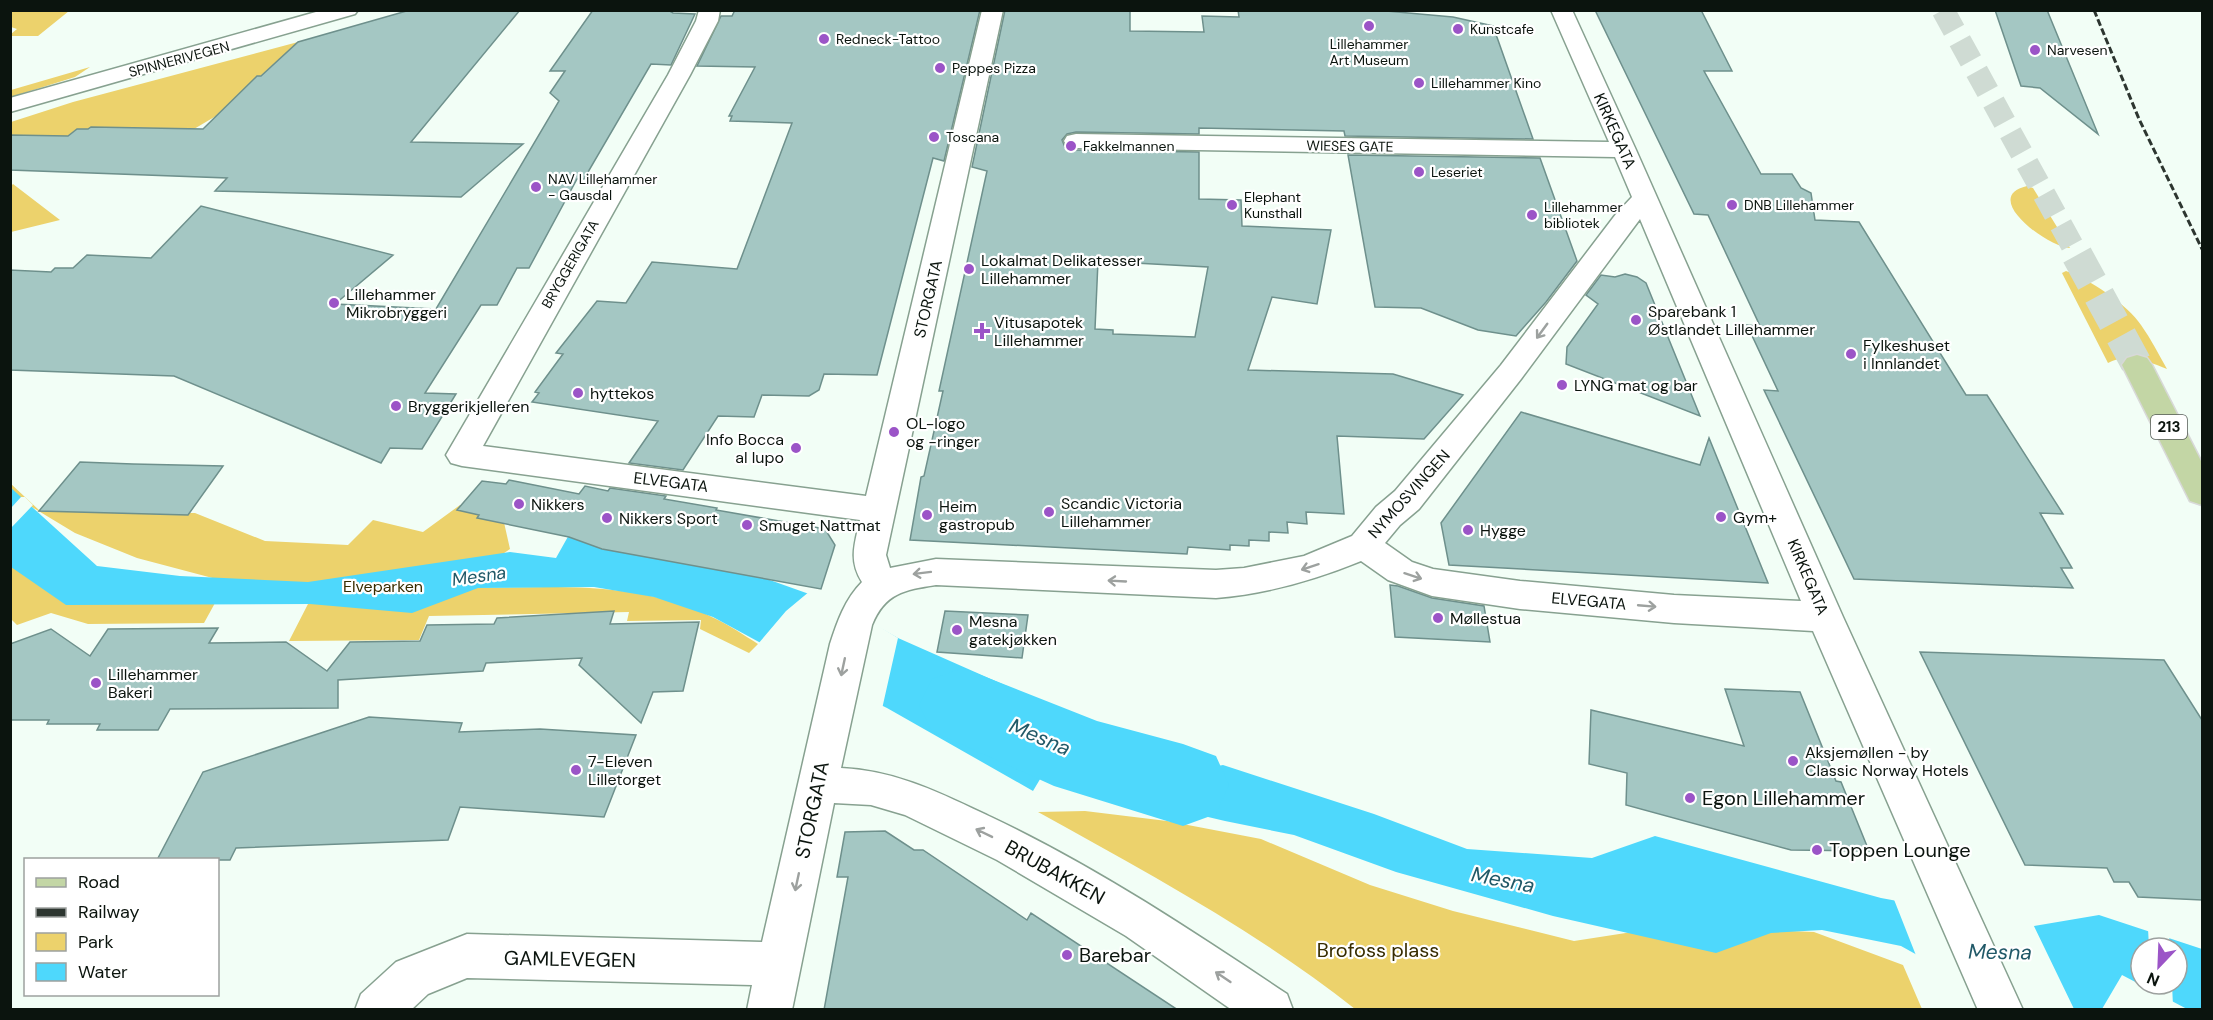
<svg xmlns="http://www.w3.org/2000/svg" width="2213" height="1020" font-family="'DM Sans',sans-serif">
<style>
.green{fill:#ecd26c}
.water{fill:#4ed8fc;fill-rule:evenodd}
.pier{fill:#f2fef6}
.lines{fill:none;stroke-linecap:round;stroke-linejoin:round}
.river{fill:#4ed8fc;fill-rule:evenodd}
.building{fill:#a4c7c3;stroke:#6e908c;stroke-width:1.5;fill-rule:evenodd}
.major-tunnel-far1{stroke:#cfdbd3;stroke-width:23;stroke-dasharray:23 12;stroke-linecap:butt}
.major-tunnel{stroke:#cfdbd3;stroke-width:31;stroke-dasharray:31 15;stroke-linecap:butt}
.minor-casing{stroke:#87a190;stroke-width:3}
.major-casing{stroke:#d8d9d8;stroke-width:3}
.minor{fill:#fff;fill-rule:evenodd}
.major{fill:#c3d6a5;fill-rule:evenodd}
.rail{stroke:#2d3630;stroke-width:3;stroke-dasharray:7 3;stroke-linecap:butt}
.oneway{stroke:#9da19f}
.poi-dot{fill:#9b54c7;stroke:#fff;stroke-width:2}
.labels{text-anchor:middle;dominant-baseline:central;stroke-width:4.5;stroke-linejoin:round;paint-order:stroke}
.far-poi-label{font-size:14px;fill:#0b140e;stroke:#fff;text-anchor:start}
.far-street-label{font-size:14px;fill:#0b140e;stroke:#fff}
.shield{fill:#fff;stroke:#545a56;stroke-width:1.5}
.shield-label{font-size:15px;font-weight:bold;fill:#0b140e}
.street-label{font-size:16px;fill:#0b140e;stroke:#fff}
.poi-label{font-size:16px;fill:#0b140e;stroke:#fff;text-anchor:start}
.park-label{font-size:16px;fill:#372c00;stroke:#fff}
.water-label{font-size:18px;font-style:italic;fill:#215968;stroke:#fff}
.near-poi-label{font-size:20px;fill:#0b140e;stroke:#fff;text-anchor:start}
.near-street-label{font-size:20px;fill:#0b140e;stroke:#fff}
.near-park-label{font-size:20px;fill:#372c00;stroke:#fff}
.near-water-label{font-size:21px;font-style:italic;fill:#215968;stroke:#fff}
</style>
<rect width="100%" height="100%" fill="#f2fef6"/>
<path class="green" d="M11,10H69V11L38,36H11V34L17,29L11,27Z
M298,42L216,116L194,129L75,130L44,157L48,136L11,135V122L73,102Z
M90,67L75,77L11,97V90Z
M13,184L60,220L11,232V186Z
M2027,186L2033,188L2070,248C2049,248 1979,197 2027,186Z
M2066,271C2089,279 2128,305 2141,325C2151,339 2159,355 2167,369C2150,362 2125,353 2108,363L2063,275L2062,273Z
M10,483L40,511L195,513L265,541L348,545L373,520L423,532L460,505L484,510L503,518L510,549L469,577L478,588C558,587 641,581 714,618C729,625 744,635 758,644L749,653L700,629L701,620L627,621L629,612L429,616L419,640L289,641L308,604L215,603L204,623L88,624L51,613L17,625L11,619V539L89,580L239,585L137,558L75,533L17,498L11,493Z
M1085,811L1167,821L1261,839L1370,885L1453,911L1574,941L1671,926L1814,932L1903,965L1922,1009H1355C1258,932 1146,872 1038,812Z"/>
<path class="water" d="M10,487L97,566L180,576L308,582L510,552L556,558L570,533L742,570L840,605L898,638L1077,717L1033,791L887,708L827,679L713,617L654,597L594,587L478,588L412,613L310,604L66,605L11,567Z
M1098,728L1167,754V758L1197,770L1223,765L1374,814L1467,849L1592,858L1655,836L1881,898L2034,926L2099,915L2202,949V1009H2187L2122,975L2102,1009H2047L1973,986L1901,946L1822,930L1771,933L1716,953L1553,916L1396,872L1294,835L1225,821L1064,783ZM2141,948H2177V984H2141Z"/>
<path class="pier" d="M21,497H25L33,505L11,528V508Z
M810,591L841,603L898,638L882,709L758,644L786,611Z
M1893,897L2032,922L2074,1009L2037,1010L1972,989L1917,958Z
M2148,928L2169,935L2170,948H2149Z
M2151,984H2172L2173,1006L2151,994Z"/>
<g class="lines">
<path class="river" d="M963,668L1097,721L1183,744L1216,756L1229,785L1216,814L1183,826L1054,786L932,731L919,705L932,679Z"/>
</g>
<path class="building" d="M410,10H520L411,142L523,144L461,197L215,191L227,178L10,170V135L68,136L77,129H88L91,127L203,129L257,76H261L298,42Z
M593,10H668L673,13L695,14L671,65L651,64L584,179H577L529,268H517L497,305H481L425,393L456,394L422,449L390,448L381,463L174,376L10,370V270L51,272L55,268H73L87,255L151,258L201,206L393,255L335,304L436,309L559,101L550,93L565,71H550Z
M735,10H980L944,161L933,158L877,375L824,374L819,390L809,396L762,395L754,417L718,416L683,470L629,463L658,421L532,402L539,393L535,392L563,354L556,353L597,301L626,303L652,262L737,269L792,123L730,121L732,116H729L755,67L697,66L721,16H732Z
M1005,10H1130V31L1204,32L1202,16L1239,17L1238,10H1375L1453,17L1493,26L1533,139L1345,136L1344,131L1199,128V134L1076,132L1067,134L1062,140L1065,147L1076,150L1199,152V199L1241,200L1242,226L1331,230L1317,304L1272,297L1248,370L1393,374L1463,395L1424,439L1337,436L1344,514L1306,512L1307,524L1287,522L1288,533L1269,532V541L1249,540V546L1230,545V550L1188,547L1187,554L910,540L921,477L924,476L943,391H939L987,171L972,167ZM1098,261L1208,267L1195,337L1113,334V330L1095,329Z
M1595,10H1701L1732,71H1704L1761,174H1792L1801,188L1811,193L1815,220L1859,222L1966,395H1987L2063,514L2040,513L2072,568H2061L2073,588L1854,579L1764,390L1778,391L1747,325L1760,326L1708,215L1694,214Z
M1995,10H2047L2098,134L2040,88L2021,86Z
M1348,155L1540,158L1577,261L1546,302L1516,336L1478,330L1421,308L1375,307Z
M1625,274L1637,277L1646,283L1700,416L1566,364L1567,347L1598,304L1586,295L1601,275L1615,277Z
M1521,412L1700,465L1709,438L1768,583L1449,565L1441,523Z
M80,462L133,464L223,466L188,515L39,511Z
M509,480L579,494L585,486L608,491L610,488L666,496L664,499L717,508L716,510L825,529L835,545L821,589L602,549L569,537L477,518L479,515L457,510L482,481L506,484Z
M1390,585L1398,586L1432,598L1484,606L1490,642L1395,637Z
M614,611L610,624L699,622L683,691L653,692L641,723L579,665L582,658L486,663L483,671L338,680V708L170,709L158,730H97L100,724H47L49,720H10V644L51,629L90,656L108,629L218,628L209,643L286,642L327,671L350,642L420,641L427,625L494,624L497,618Z
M945,611L1028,615L1022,658L937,652Z
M1920,652L2164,660L2202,720V900L2138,897L2129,882H2114L2107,868L2025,865Z
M1725,689L1800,692L1836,781L1841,782L1869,851L1791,850L1626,805L1627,773L1589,764L1591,710L1744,746Z
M369,717L462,723L459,732L540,729L636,735L604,817L460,807L448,840L236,848L230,860H157L203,772Z
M885,831L914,850H923L1027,920L1031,913L1178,1010H824L848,877H837L845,832Z"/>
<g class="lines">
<path class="major-tunnel-far1" d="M1943,10L2078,256"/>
<path class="major-tunnel" d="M2077,255L2137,365"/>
<g class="minor-casing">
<path id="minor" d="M323,10H358L355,14L10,112V98Z
M699,10H720L718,21L690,75L483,446L866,496L982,10H1003L886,555L890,568L936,559L1216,570L1244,568L1304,556L1352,536L1376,507L1395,491L1501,365L1616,214L1632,197L1615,157L1076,148L1067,146L1064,141L1067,136L1076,134L1609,142L1551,10H1572L1636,150L1843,617L2023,1010H1978L1813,631L1674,623L1520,609L1432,596L1388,580L1361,561C1314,580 1267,594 1216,598L936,585C904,590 885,593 872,625L841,768C898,771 940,793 991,817C1095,866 1191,930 1287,994L1293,1010H1232L1126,936L997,860L905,815L871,805L834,803L792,1010H747L752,985L467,978L428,994L411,1010H355L361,994L396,962L467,934L762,942L830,644C837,622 845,599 862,582C848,560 855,543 860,520L462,466L451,463L446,455L668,75L696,21ZM1640,219L1801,601L1674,595L1520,581L1433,569L1412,562L1385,543L1400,525L1419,509L1521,379Z"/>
</g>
<g class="major-casing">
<path id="major" d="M2137,355L2147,358L2152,365L2202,463V505L2190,501L2122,365L2127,358Z"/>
</g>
<use href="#minor" class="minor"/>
<use href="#major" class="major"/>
<path class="rail" d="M2094,10L2139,119L2202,249"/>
</g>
<defs><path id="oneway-shaft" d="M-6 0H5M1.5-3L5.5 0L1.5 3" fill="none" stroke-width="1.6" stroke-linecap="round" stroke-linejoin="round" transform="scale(1.5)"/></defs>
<g class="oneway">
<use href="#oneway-shaft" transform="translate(1542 331) rotate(126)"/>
<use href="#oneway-shaft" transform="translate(1310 567) rotate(162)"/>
<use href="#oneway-shaft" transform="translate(922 573) rotate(173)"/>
<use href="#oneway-shaft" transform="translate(1413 576) rotate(18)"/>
<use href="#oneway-shaft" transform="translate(1117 581) rotate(-177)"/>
<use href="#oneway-shaft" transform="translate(1647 606) rotate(5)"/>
<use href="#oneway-shaft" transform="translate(843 667) rotate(102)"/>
<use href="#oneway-shaft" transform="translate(984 833) rotate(-154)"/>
<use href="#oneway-shaft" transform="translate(797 882) rotate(102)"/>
<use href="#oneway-shaft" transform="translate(1223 977) rotate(-146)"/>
</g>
<g class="poi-dot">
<circle cx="1369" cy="26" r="6"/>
<circle cx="1458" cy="29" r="6"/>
<circle cx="824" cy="39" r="6"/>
<circle cx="2035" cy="50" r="6"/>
<circle cx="940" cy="68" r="6"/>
<circle cx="1419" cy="83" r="6"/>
<circle cx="934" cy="137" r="6"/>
<circle cx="1071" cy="146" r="6"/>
<circle cx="1419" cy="172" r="6"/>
<circle cx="536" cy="187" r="6"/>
<circle cx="1232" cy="205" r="6"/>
<circle cx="1732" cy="205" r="6"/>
<circle cx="1532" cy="215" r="6"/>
<circle cx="969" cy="269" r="6"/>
<circle cx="334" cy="303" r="6"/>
<circle cx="1636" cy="320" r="6"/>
<path d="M979 322h6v6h6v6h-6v6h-6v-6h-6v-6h6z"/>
<circle cx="1851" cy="354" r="6"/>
<circle cx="1562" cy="385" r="6"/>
<circle cx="578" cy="393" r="6"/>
<circle cx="396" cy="406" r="6"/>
<circle cx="894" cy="432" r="6"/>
<circle cx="796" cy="448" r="6"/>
<circle cx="519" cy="504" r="6"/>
<circle cx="1049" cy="512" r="6"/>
<circle cx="927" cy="515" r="6"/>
<circle cx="1721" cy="517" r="6"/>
<circle cx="607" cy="518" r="6"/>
<circle cx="747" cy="525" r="6"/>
<circle cx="1468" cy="530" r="6"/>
<circle cx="1438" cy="618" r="6"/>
<circle cx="957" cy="630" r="6"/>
<circle cx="96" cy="683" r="6"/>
<circle cx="1793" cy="761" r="6"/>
<circle cx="576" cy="770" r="6"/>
<circle cx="1690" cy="798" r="6"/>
<circle cx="1817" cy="850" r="6"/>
<circle cx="1067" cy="955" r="6"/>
</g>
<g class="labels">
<g class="far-poi-label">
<text x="1470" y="29">Kunstcafe</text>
<text x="836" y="39">Redneck-Tattoo</text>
<text x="1369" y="44" text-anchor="middle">Lillehammer<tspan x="1369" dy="16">Art Museum</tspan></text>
<text x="2047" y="50">Narvesen</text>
<text x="952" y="68">Peppes Pizza</text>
<text x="1431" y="83">Lillehammer Kino</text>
<text x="946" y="137">Toscana</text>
<text x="1083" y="146">Fakkelmannen</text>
<text x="1431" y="172">Leseriet</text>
<text x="548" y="179">NAV Lillehammer<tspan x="548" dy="16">- Gausdal</tspan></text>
<text x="1244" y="197">Elephant<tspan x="1244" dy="16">Kunsthall</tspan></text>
<text x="1744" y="205">DNB Lillehammer</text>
<text x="1544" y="207">Lillehammer<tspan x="1544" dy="16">bibliotek</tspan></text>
</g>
<g class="far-street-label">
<text transform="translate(179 59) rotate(-15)">SPINNERIVEGEN</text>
<text transform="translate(1350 146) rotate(1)">WIESES GATE</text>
<text transform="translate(570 264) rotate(-60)">BRYGGERIGATA</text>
</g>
<rect class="shield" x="2151" y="415" width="36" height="24" rx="4.5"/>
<g class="shield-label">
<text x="2169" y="427">213</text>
</g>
<g class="street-label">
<text transform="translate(1615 131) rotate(66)">KIRKEGATA</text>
<text transform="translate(928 299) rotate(-77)">STORGATA</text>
<text transform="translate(671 482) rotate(7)">ELVEGATA</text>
<text transform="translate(1409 494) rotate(-48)">NYMOSVINGEN</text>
<text transform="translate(1808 577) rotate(67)">KIRKEGATA</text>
<text transform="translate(1589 601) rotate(5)">ELVEGATA</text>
</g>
<g class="poi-label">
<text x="981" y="260">Lokalmat Delikatesser<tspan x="981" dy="18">Lillehammer</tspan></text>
<text x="346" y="294">Lillehammer<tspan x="346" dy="18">Mikrobryggeri</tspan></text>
<text x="1648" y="311">Sparebank 1<tspan x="1648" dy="18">Østlandet Lillehammer</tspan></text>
<text x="994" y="322">Vitusapotek<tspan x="994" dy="18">Lillehammer</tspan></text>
<text x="1863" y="345">Fylkeshuset<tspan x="1863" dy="18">i Innlandet</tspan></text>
<text x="1574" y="385">LYNG mat og bar</text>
<text x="590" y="393">hyttekos</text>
<text x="408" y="406">Bryggerikjelleren</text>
<text x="906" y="423">OL-logo<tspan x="906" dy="18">og -ringer</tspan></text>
<text x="784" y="439" text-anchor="end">Info Bocca<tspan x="784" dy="18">al lupo</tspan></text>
<text x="1061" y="503">Scandic Victoria<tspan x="1061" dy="18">Lillehammer</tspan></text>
<text x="531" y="504">Nikkers</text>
<text x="939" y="506">Heim<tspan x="939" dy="18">gastropub</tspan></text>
<text x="1733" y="517">Gym+</text>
<text x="619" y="518">Nikkers Sport</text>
<text x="759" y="525">Smuget Nattmat</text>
<text x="1480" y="530">Hygge</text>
<text x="1450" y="618">Møllestua</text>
<text x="969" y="621">Mesna<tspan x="969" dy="18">gatekjøkken</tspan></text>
<text x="108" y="674">Lillehammer<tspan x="108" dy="18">Bakeri</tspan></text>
<text x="1805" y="752">Aksjemøllen - by<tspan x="1805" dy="18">Classic Norway Hotels</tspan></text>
<text x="588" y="761">7-Eleven<tspan x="588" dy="18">Lilletorget</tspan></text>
</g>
<g class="park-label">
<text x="383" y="586">Elveparken</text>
</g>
<g class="water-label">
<text transform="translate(479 576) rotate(-8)">Mesna</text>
</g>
<g class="near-poi-label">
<text x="1702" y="798">Egon Lillehammer</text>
<text x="1829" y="850">Toppen Lounge</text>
<text x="1079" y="955">Barebar</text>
</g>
<g class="near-street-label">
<text transform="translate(812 810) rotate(-78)">STORGATA</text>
<text transform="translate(1055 872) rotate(29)">BRUBAKKEN</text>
<text transform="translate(570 959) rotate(1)">GAMLEVEGEN</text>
</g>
<g class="near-park-label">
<text x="1378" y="950">Brofoss plass</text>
</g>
<g class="near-water-label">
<text transform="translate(1040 737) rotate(23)">Mesna</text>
<text transform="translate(1503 880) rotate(11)">Mesna</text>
<text transform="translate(2000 952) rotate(1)">Mesna</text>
</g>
</g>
<rect width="2213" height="1020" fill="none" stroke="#0b140e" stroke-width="24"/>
<rect x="24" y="858" width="195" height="138" fill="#ffffff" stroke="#9da19f" stroke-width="1.5"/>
<rect x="36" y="878" width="30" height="9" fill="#c3d6a5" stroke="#9da19f" stroke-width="1.5"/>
<text x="78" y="888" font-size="18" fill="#0b140e">Road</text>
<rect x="36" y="908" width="30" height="9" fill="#2d3630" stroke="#9da19f" stroke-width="1.5"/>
<text x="78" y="918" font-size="18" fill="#0b140e">Railway</text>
<rect x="36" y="933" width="30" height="18" fill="#ecd26c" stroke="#9da19f" stroke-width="1.5"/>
<text x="78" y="948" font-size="18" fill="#0b140e">Park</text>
<rect x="36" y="963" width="30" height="18" fill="#4ed8fc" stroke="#9da19f" stroke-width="1.5"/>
<text x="78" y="978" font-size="18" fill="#0b140e">Water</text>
<g transform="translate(2159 966) rotate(203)"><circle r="28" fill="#ffffff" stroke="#9da19f" stroke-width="1.5"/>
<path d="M0-4.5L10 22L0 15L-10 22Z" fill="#9b54c7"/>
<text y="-9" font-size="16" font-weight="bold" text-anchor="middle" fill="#0b140e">N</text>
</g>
</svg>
